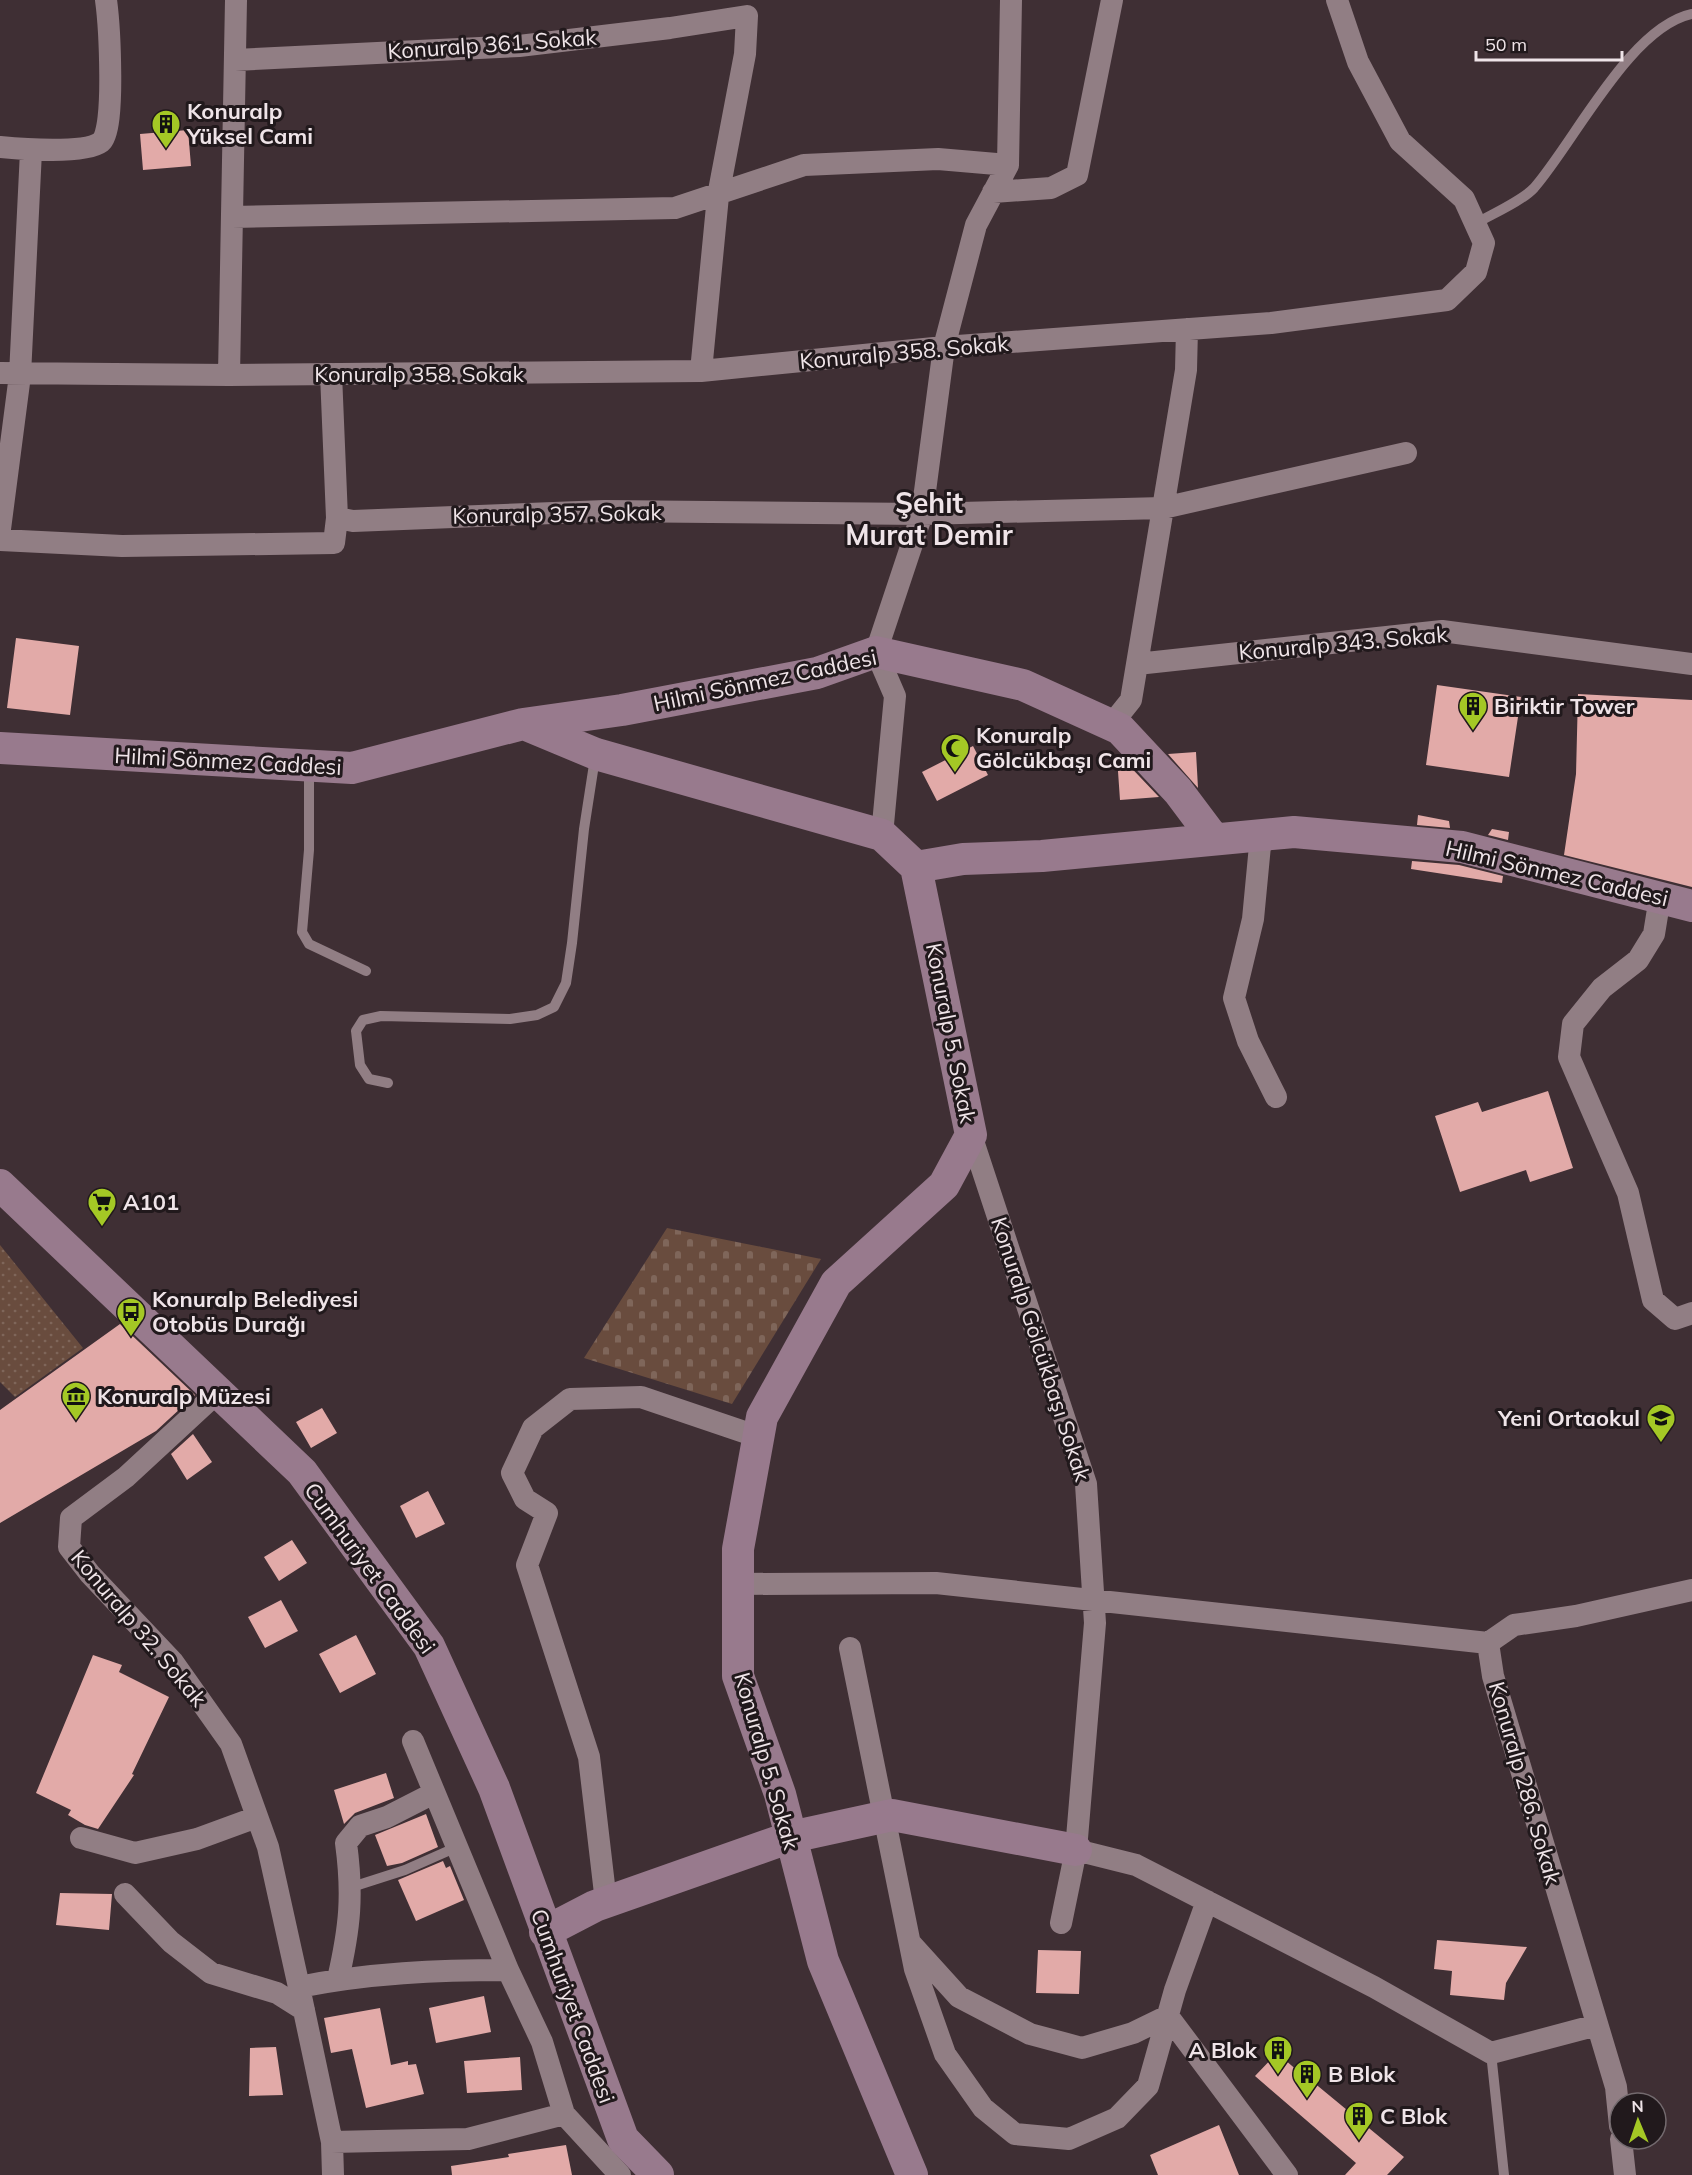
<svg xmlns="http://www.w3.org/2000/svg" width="1692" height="2175" font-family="Mulish,sans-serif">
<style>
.cemetery{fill:url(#cemetery-stones)}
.park{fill:url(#park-dots)}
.building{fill:#e2aaa8}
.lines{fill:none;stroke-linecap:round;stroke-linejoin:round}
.lane{stroke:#917e84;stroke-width:10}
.street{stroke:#917e84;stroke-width:22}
.secondary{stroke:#987a8d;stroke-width:32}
.labels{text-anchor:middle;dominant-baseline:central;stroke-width:6;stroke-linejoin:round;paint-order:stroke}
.street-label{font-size:22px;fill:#efe4e8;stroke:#21191c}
.poi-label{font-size:22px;font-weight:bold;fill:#efe4e8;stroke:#21191c;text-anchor:start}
.district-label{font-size:28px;font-weight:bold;fill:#efe4e8;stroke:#21191c}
</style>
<defs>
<pattern id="cemetery-stones" width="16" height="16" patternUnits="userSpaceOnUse" patternTransform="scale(1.5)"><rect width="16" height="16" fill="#694c3e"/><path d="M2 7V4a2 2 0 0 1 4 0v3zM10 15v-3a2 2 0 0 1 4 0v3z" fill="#7f665a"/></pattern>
<pattern id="park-dots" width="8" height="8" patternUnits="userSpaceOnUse" patternTransform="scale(1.5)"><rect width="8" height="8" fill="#694c3e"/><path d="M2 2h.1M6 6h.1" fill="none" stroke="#7f665a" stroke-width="1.8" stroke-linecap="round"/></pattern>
</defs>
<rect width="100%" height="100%" fill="#3f2f34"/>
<path class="cemetery" d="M667,1228L821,1259L732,1404L584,1358Z"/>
<path class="park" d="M0,1245L83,1348L15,1397L0,1382Z"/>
<path class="building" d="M188,130L191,166L143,170L140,134Z
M16,638L79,646L70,715L7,708Z
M1437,685L1521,697L1509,777L1426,765Z
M1578,694L1692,700V887L1564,855L1576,774Z
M973,746L988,775L937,801L922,772Z
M1196,752L1198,788L1168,754Z
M1117,757H1121L1159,797L1120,800Z
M1418,815L1449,821L1450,828L1417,825Z
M1492,829L1509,832L1508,840L1488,835Z
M1412,861L1459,865L1503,876L1502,883L1411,869Z
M1548,1091L1573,1168L1530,1182L1526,1170L1460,1192L1435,1116L1478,1102L1482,1112Z
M120,1324L195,1395L156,1431L0,1523V1410Z
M322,1408L337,1433L311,1448L296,1422Z
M193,1434L212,1462L187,1480L171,1454Z
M428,1491L445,1524L416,1538L400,1506Z
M292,1540L307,1563L279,1581L264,1557Z
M281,1600L298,1631L265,1648L248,1617Z
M356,1635L376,1674L340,1693L319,1654Z
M93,1655L122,1665L119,1672L169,1697L132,1774L134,1775L98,1829L85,1825L68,1815L71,1810L36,1793Z
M386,1773L394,1798L355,1813L344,1824L334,1790Z
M426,1814L438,1847L402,1863L387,1866L375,1835Z
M443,1861L446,1868L450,1866L464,1900L416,1921L398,1880Z
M60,1893L112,1894L109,1930L56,1925Z
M1437,1940L1527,1947L1506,1983L1504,2000L1450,1995L1452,1971L1434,1969Z
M1038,1950L1081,1951L1079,1994L1036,1993Z
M484,1996L491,2032L436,2043L429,2008Z
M380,2008L391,2065L408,2061V2065L416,2064L424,2094L366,2108L352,2049L331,2053L324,2018Z
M276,2047L283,2095L249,2096L250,2048Z
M1277,2053L1306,2078L1307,2077L1404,2157L1387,2175H1345L1356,2163L1255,2076Z
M520,2057L522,2090L467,2093L464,2061Z
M1219,2125L1239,2175H1158L1150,2155Z
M566,2145L572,2175H452L451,2166L509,2157L508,2154Z"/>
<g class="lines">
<path class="lane" d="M1475,224C1492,214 1522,201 1534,188C1575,141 1630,27 1692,14
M309,769V850L302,932L309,944L366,971
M388,1083L369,1079L360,1065L356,1031L363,1020L381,1016L510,1019L537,1015L554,1007L566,983L572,943L584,829L595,758
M352,1887L405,1870L457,1847
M1491,2053L1504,2175"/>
<path class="street" d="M235,60L519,46L670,28L747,16L745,54L718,196L701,371
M0,147C21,149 85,154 101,142C116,130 109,22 106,0
M993,192L1051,188L1077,175L1112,0
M232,217L675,208L804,165L938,159L1008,165
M0,373L229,375L701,371L944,347L1271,323L1447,300L1476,272L1484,243L1464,199L1400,141L1358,62L1337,0
M331,374L337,518L353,521L605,511L922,514L1163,508L1406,453
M229,375L236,0
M0,529L20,375L31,151
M0,540L122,546L334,543L337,518
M1137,664L1442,631L1692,664
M1111,725L1131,700L1186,370L1187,329
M882,835L895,696L876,652L922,514L944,347L976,225L1008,165L1011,0
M1261,835L1253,919L1234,998L1248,1041L1276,1097
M1660,897L1654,934L1638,960L1602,988L1573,1024L1569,1057L1628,1193L1653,1300L1675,1319L1692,1313
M971,1135L1086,1484L1095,1623L1076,1850L1061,1923
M218,1392L126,1477L71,1518L69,1547L90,1574L173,1662L231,1744L268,1847L299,1987
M738,1584L936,1583L1488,1643
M850,1648L915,1969L945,2054L983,2108L1015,2134L1069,2139L1117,2118L1148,2086L1175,1990L1207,1901
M413,1741L508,1970
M81,1838L135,1853L197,1839L257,1817
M1076,1850L1136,1865L1374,1987L1491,2053L1597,2025
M125,1894L171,1942L211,1973L277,1993L304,2010
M606,1902L589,1757L527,1565L547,1513L525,1499L512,1473L533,1428L570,1399L641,1397L759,1437
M911,1944L959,1997L1030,2034L1082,2048L1133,2033L1168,2016L1287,2175
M338,1979C350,1927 353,1895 346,1843L360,1826L387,1817L434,1793
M564,2114L620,2175
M1620,2126L1616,2087L1493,1676L1488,1643L1514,1625L1576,1616L1692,1590
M1621,2139L1625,2175
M332,2142L468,2139L564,2114L542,2042L508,1970C438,1970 368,1973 299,1987L332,2142L333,2175"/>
<path class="secondary" d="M524,724L596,754L882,835L916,867
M0,748L352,768L523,724L622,710L817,673L876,652L1023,685L1120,729L1178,791L1214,839
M916,867L963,859L1042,856L1294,832L1462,847L1692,906
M0,1185L302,1472L429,1646L494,1788L623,2139L658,2175
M545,1932L595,1906L791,1837L892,1815L1076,1850
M912,2175L823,1961L780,1794L738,1676V1549L762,1417L836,1283L944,1185L971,1135L916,867"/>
</g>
<defs>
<g id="building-pin" transform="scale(1.5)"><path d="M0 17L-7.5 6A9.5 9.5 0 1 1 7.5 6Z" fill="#a4c825" stroke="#21191c"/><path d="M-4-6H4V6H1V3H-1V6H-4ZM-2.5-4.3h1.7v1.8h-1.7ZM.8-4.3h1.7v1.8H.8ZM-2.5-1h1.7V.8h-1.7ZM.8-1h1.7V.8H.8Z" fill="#111"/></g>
<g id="mosque-pin" transform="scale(1.5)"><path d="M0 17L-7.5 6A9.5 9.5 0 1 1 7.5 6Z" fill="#a4c825" stroke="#21191c"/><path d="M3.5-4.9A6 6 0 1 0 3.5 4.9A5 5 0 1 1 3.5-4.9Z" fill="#111"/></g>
<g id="supermarket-pin" transform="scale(1.5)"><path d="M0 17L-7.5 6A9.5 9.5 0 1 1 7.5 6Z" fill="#a4c825" stroke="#21191c"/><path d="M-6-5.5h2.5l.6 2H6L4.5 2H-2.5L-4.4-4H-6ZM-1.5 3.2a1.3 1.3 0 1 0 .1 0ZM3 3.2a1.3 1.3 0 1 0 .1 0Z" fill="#111"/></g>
<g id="bus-pin" transform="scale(1.5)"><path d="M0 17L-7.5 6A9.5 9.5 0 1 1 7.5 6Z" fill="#a4c825" stroke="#21191c"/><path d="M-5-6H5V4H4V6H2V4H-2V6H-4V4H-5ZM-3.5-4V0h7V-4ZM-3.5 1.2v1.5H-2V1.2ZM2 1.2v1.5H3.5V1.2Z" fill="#111"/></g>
<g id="museum-pin" transform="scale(1.5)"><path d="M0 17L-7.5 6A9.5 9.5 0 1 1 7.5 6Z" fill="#a4c825" stroke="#21191c"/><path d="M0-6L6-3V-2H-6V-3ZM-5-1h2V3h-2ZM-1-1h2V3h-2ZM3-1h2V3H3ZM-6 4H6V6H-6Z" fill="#111"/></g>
<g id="school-pin" transform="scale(1.5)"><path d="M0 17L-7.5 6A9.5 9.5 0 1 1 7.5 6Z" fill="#a4c825" stroke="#21191c"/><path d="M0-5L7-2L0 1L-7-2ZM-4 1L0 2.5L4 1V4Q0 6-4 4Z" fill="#111"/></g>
</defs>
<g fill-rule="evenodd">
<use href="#building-pin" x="166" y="124"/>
<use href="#building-pin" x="1473" y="706"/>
<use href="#mosque-pin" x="955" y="748"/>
<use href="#supermarket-pin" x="102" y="1202"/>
<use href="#bus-pin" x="131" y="1312"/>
<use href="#museum-pin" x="76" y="1396"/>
<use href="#school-pin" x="1661" y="1418"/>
<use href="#building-pin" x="1278" y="2050"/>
<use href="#building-pin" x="1307" y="2074"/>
<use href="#building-pin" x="1359" y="2116"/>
</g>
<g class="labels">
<g class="street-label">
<text transform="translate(492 44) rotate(-4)">Konuralp 361. Sokak</text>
<text transform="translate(904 352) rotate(-5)">Konuralp 358. Sokak</text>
<text x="419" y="374">Konuralp 358. Sokak</text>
<text transform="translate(557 514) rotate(-1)">Konuralp 357. Sokak</text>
<text transform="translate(1343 643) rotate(-5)">Konuralp 343. Sokak</text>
<text transform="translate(765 680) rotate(-12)">Hilmi Sönmez Caddesi</text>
<text transform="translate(228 761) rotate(3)">Hilmi Sönmez Caddesi</text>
<text transform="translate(1557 873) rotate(13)">Hilmi Sönmez Caddesi</text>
<text transform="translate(951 1033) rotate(79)">Konuralp 5. Sokak</text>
<text transform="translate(1041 1349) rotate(72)">Konuralp Gölcükbaşı Sokak</text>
<text transform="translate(370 1568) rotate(54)">Cumhuriyet Caddesi</text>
<text transform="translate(139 1628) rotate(50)">Konuralp 32. Sokak</text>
<text transform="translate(767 1761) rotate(74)">Konuralp 5. Sokak</text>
<text transform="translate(1525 1783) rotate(74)">Konuralp 286. Sokak</text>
<text transform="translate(573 2006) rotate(70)">Cumhuriyet Caddesi</text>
</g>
<g class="poi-label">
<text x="187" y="111">Konuralp<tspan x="187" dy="25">Yüksel Cami</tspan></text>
<text x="1494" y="706">Biriktir Tower</text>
<text x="976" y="735">Konuralp<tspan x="976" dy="25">Gölcükbaşı Cami</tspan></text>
<text x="123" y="1202">A101</text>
<text x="152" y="1299">Konuralp Belediyesi<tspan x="152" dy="25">Otobüs Durağı</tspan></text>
<text x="97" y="1396">Konuralp Müzesi</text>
<text x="1640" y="1418" text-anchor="end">Yeni Ortaokul</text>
<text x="1257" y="2050" text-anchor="end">A Blok</text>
<text x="1328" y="2074">B Blok</text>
<text x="1380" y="2116">C Blok</text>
</g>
<g class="district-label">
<text x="929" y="502">Şehit<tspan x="929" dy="32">Murat Demir</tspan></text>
</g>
</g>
<g transform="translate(1638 2121) rotate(358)"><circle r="28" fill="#21191c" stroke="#736a6e" stroke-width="1.5"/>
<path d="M0-4.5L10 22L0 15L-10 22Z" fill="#a4c825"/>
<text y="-9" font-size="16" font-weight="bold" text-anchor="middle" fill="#efe4e8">N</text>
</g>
<path d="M1476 51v9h146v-9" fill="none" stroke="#efe4e8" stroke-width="3"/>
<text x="1485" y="51" font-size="18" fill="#efe4e8" stroke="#21191c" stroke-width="4.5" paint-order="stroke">50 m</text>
</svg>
